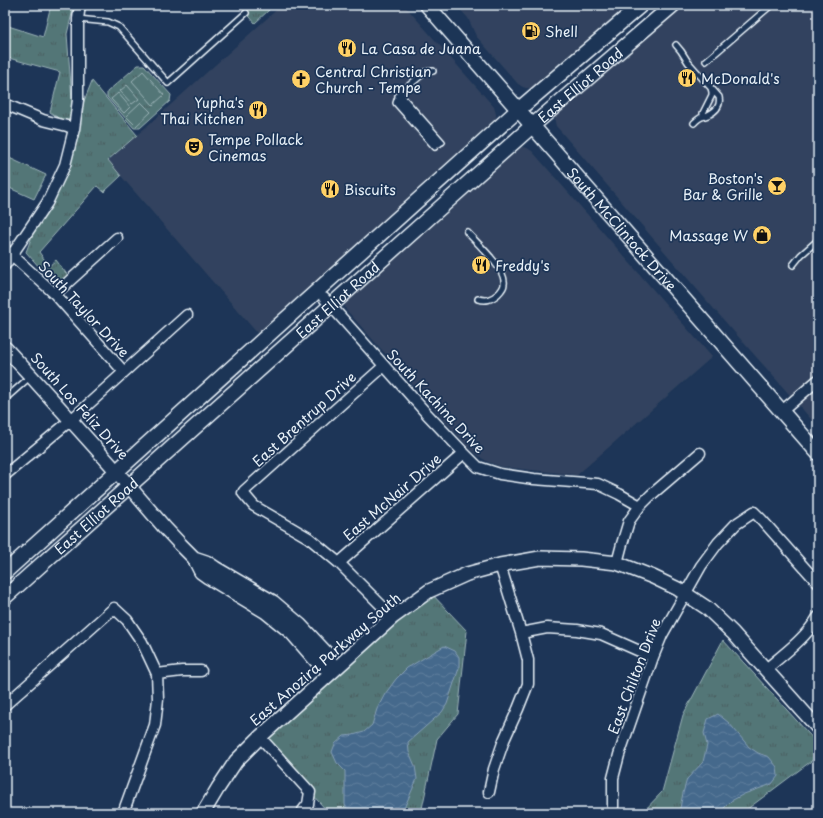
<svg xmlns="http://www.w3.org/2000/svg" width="823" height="818" font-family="'Playpen Sans',sans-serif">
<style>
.built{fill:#32435e}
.park{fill:url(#park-tufts);stroke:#9db4b8}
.garden{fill:#527677;stroke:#9db4b8}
.water{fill:url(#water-waves);stroke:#869fb7}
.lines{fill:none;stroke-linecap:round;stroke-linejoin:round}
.service-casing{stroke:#e8f1f8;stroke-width:8}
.minor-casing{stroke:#e8f1f8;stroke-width:13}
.tertiary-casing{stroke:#e8f1f8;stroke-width:16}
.secondary-casing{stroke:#e8f1f8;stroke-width:17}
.service{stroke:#1d3557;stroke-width:5}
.minor{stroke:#1d3557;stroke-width:10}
.tertiary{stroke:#1d3557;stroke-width:13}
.secondary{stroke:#1d3557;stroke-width:14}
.labels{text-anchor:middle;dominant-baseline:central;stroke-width:3.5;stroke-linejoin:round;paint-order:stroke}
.poi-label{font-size:14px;fill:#e8f1f8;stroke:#1d3557;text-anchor:start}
.street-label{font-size:14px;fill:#e8f1f8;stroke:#1d3557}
</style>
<defs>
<pattern id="park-tufts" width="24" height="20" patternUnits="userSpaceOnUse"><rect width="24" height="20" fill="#527677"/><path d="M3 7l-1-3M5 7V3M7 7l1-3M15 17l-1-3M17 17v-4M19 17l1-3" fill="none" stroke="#4c5f60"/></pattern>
<pattern id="water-waves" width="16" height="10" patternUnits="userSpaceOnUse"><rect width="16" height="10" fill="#45698c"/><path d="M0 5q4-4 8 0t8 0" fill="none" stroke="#607f9d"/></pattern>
</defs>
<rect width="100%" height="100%" fill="#1d3557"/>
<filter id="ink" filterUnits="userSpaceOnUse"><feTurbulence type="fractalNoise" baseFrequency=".025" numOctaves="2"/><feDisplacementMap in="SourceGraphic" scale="8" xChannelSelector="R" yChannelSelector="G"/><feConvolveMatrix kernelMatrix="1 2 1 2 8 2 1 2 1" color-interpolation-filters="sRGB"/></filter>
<g filter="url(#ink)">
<path class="built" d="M282,5H404L494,107L496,114V119L492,123L258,334L108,161Z
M456,5H631L535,86L531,88H526L523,87L518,84L476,36L468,18Z
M683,5H818V427L714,309L556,126L555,122V117L558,113Z
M522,147L527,148L532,151L712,357L577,475L502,467L488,462L480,457L469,448L350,314L346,310L345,306L346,302L515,150Z"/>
<path class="park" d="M51,5H74L67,34L74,126L92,81L137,135L108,160L121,176L104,192L97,186L39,252L49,266L56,260L69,277L55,294V285L26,252L73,129L50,112L60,72L5,57V25L43,37Z
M240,5H264L269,10L255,23Z
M138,65H144L171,95L170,101L140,128H134L107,97V92Z
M5,156L46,175L34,199L5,186Z
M429,591L467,631L458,714L437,739L421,813H329L260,737Z
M723,640L818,744V756L742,813H640L643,812L662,792L683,715Z"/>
<path class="garden" d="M143,71L164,95L153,105L132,81Z
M127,85L139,99L132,104L120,91Z
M118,93L130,107L124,113L111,99Z
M141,102L151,112L136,126L126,116Z"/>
<path class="water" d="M444,646L455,651L459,657V668L447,704L442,712L408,742L409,752L415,766L417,779L405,806V813H349L345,805V771L337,763L332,752L335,744L344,736L353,735L364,732L372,725L377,709L385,694L396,679L407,668Z
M718,714L729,723L749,747L758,753L769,757L777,767L778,776L772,784L744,794L731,801L724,808L721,813H677L680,808L683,793L687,779L703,762L707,745L704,733L708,719Z"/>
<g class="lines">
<g class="service-casing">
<path id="service" d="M78,19L108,22L119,27L168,83L246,13
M676,45L681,51L688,62L719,97C721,106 716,111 708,115C706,116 704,116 702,117C699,118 696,121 694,123
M706,61L769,7
M433,71L425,72L399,94L396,103L435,147
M401,92L404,99L442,142
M398,96L400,100L439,144
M703,116V113L712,95V92L711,88
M467,232C477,243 507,270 504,284C504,287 500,292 498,294C491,300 486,301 478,299
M793,265L801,255L818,240
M5,399L31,376"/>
</g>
<g class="minor-casing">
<path id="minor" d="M5,104L43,120L67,126L74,129
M5,250L12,255L55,294L124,372
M5,265L47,203L65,165L74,129L78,100V19L80,5
M55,294L117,238
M324,298L427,414L464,453L478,467L500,474L534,479L598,484L619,494L640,506
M384,366L244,491L243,493L254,506L309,538L339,563L393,617
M782,411L818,380
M5,475L71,420L124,372L187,315
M339,563L464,453
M617,563L622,544L629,521L640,506L651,495L700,453
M521,633L547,628L577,630L601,634L653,657
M766,669C784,654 806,638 818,617
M157,674L182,671H201
M5,705L114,608L127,620L142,642L157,674L158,699L155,725L123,813
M260,737L310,792L308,804L301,813
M489,792L494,769L504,740L518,709L528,684V660L521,633L500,565
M613,807V778L619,755L653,657L662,635L701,566L718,543L736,524L754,512L762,520L818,583"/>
</g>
<g class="tertiary-casing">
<path id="tertiary" d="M5,348L31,376L110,464L165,528L181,545L194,558L201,572L208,577L266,612L292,633L319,664L332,671
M194,558L206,562L215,568L273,602L300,625L329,656L332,671
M203,813L218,788L236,761L260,737L393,617L429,591L467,574L500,565L540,558L581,559L617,563L653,577L678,589L707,608L733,633L818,728"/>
</g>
<g class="secondary-casing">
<g id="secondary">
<path id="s1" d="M427,5L818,453"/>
<path d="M5,572L518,110L641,5"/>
<path id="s2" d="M5,597L441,207L532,126L673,5"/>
</g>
</g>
<use href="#service" class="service"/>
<use href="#minor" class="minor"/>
<use href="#tertiary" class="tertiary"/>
<use href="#secondary" class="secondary"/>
</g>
</g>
<defs>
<g id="fuel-disc" transform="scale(1)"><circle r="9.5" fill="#ffd166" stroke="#1d3557"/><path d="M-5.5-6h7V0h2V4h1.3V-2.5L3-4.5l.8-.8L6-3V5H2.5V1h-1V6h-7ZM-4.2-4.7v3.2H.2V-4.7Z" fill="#111"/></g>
<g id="restaurant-disc" transform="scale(1)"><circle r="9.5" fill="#ffd166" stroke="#1d3557"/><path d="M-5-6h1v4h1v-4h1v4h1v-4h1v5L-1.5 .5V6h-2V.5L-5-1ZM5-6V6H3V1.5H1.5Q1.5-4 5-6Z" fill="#111"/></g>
<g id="church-disc" transform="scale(1)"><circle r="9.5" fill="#ffd166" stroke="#1d3557"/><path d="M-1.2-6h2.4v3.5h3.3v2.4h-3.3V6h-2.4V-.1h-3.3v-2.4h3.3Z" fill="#111"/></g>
<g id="theatre-disc" transform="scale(1)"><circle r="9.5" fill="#ffd166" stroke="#1d3557"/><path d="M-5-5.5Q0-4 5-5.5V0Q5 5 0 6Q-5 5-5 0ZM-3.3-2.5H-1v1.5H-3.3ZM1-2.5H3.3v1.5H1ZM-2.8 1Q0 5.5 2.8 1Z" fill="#111"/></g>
<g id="bar-disc" transform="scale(1)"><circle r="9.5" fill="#ffd166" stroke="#1d3557"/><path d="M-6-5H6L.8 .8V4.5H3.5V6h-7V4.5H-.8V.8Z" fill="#111"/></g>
<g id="shop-disc" transform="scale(1)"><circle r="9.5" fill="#ffd166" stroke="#1d3557"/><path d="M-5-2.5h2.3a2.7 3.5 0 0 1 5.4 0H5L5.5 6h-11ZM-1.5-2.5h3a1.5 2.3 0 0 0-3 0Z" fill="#111"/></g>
</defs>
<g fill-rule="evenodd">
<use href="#fuel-disc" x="531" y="31"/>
<use href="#restaurant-disc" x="347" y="48"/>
<use href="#restaurant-disc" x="687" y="78"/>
<use href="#church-disc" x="301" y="79"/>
<use href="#restaurant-disc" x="258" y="110"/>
<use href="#theatre-disc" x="194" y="147"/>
<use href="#bar-disc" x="777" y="186"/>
<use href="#restaurant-disc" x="330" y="189"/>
<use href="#shop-disc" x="762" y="235"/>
<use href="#restaurant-disc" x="481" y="265"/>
</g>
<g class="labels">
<g class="poi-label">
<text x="545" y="31">Shell</text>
<text x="361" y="48">La Casa de Juana</text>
<text x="315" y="71">Central Christian<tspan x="315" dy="16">Church - Tempe</tspan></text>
<text x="701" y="78">McDonald's</text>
<text x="244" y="102" text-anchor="end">Yupha's<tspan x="244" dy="16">Thai Kitchen</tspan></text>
<text x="208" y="139">Tempe Pollack<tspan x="208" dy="16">Cinemas</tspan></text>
<text x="763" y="178" text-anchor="end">Boston's<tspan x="763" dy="16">Bar &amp; Grille</tspan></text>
<text x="344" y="189">Biscuits</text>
<text x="748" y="235" text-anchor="end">Massage W</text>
<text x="495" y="265">Freddy's</text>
</g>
<g class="street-label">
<text stroke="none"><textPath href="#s2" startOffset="770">East Elliot Road</textPath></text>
<text stroke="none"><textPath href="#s1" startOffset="297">South McClintock Drive</textPath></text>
<text stroke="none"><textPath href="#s2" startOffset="446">East Elliot Road</textPath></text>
<text transform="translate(84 309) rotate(47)">South Taylor Drive</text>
<text transform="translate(436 401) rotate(47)">South Kachina Drive</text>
<text transform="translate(80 406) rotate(48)">South Los Feliz Drive</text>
<text transform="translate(304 419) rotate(-42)">East Brentrup Drive</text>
<text transform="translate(392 497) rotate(-41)">East McNair Drive</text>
<text stroke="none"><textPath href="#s2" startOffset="122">East Elliot Road</textPath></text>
<text transform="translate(325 659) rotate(-41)">East Anozira Parkway South</text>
<text transform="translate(634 676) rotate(-69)">East Chilton Drive</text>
</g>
</g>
<rect width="823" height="818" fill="none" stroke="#1d3557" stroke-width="20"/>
<rect x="10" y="10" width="803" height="798" fill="none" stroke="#e8f1f8" stroke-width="1.5" filter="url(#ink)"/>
</svg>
